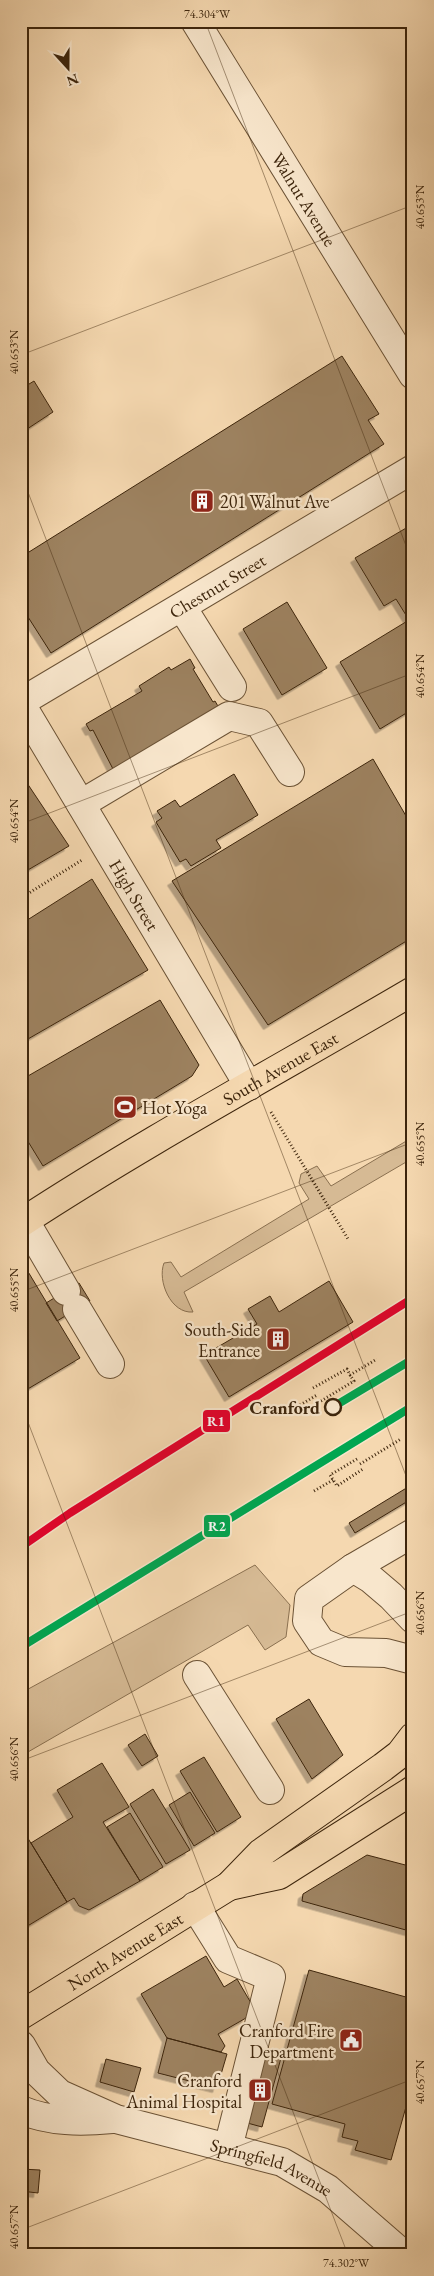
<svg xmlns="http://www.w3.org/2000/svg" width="434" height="2276" font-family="'EB Garamond',serif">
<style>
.green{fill:#d6ba94;stroke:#8a7050}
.building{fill:#9d8261;stroke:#3d250c;filter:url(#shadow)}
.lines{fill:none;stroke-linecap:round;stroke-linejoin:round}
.minor-casing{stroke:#6b5235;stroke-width:30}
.major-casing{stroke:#3d250c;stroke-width:30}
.path{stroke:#3d250c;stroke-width:3;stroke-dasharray:1 2.5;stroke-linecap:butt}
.minor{stroke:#f8e6cc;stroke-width:28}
.major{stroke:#f5d8b0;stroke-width:28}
.rail{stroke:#3d250c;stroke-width:4;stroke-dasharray:9 9;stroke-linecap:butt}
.rail-1-casing{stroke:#f8e6cc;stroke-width:11}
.rail-2-casing{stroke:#f8e6cc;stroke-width:11}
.rail-1{stroke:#e4002b;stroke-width:8}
.rail-2{stroke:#00a651;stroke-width:8}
.ticks{fill:none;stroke:#3d250c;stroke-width:1;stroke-opacity:0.45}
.stop-dot{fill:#f8e6cc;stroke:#3d250c;stroke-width:2.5}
.labels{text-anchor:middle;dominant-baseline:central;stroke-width:4.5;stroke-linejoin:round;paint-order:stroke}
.street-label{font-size:18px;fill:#3d250c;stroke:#f8e6cc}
.poi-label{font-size:18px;fill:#3d250c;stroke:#f8e6cc;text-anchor:end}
.stop-label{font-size:18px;font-weight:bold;fill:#3d250c;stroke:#f8e6cc;text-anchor:end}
.line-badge{stroke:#f8e6cc;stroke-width:2}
.badge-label{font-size:14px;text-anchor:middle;font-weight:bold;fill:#fff}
.neatline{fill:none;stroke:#3d250c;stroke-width:2}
.ticks-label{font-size:12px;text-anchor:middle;fill:#3d250c}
</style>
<defs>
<filter id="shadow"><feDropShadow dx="-4.5" dy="4.5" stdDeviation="0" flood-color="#0004"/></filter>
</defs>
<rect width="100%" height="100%" fill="#f5d8b0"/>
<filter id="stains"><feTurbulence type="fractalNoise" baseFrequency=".004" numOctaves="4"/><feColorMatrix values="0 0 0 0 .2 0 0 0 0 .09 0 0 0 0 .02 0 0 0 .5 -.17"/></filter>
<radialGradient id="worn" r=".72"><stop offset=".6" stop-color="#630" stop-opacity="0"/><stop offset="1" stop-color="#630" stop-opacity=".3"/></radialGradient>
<path class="green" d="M413,1137V1158L184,1292L193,1312C171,1314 157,1281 164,1263L171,1262L181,1277L309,1199L299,1183L301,1174L317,1166L331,1186Z
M255,1565L290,1605L286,1637L265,1650L248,1625L21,1756V1693Z
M21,2249L53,2251L54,2255H21Z"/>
<path class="building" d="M342,356L379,414L368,420L384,444L51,653L21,606V596L24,594L21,588V557Z
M34,381L53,412L21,433V389Z
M413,524V709L380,729L340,662L409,620L396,599L384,606L355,558Z
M287,602L327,668L282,695L243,629Z
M190,659L195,668L193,669L213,702L215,701L219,708L114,771L93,730L90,731L86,724L142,691L139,686L169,667L171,670Z
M373,759L413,828V937L268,1025L172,881Z
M21,774L69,846L21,874Z
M234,774L258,815L216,840L221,848L191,866L186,859L180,862L156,822L162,818L157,811L175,800L180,807Z
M92,879L148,970L21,1043V924Z
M160,1000L199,1065L192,1076L43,1166L21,1130V1080Z
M27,1270L80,1358L21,1393V1274Z
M329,1281L353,1322L229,1397L204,1355L257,1324L248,1309L270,1296L279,1312Z
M79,1283L90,1301L57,1321L46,1303Z
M413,1484V1498L355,1533L349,1523Z
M309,1699L343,1755L312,1779L276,1719Z
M145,1734L158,1756L142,1766L128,1745Z
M204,1757L241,1817L217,1832L180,1771Z
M102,1763L129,1807L103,1822L140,1881L89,1910L79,1906L74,1898L67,1902L31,1843L73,1817L57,1790Z
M153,1789L190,1850L166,1864L130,1804Z
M190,1792L215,1833L194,1846L169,1805Z
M130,1813L163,1867L140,1881L107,1827Z
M21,1827L67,1902L21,1930Z
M367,1855L413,1867V1932L302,1901L303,1894Z
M206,1956L224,1987L237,1979L251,2003L246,2018L218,2034L225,2046L221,2052L167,2038L141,1994Z
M309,1970L413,1999V2082L391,2160L355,2150L358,2141L342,2137L345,2124L272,2104Z
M167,2038L227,2054L217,2088L158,2073Z
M259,2052L281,2058L262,2127L240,2121Z
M106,2059L141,2068L134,2092L100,2082Z
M21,2169L40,2170L38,2193L21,2191Z
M158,2251L181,2255H157Z"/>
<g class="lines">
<g class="minor-casing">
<g id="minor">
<path id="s1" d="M195,21L413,375"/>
<path d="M182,607L232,687"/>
<path id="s2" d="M21,702L413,469"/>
<path id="s3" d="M21,704L249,1086"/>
<path d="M81,804L229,716L259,723L290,772"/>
<path d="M25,1221L66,1291"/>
<path d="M77,1309L110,1364"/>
<path d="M413,1533L353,1568L309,1599L307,1621L321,1642L345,1652L386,1653L413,1660"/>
<path d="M353,1568L371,1579L391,1596L413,1619"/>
<path d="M197,1675L270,1790"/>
<path d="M195,1906L228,1959L271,1977L228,2148"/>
<path id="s4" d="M21,2045L36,2071L60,2094L116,2119L282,2162L328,2189L404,2255"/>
<path d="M21,2110C50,2122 81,2122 112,2119"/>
</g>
</g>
<g class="major-casing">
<g id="major">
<path id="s5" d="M21,1223C148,1140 282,1068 413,991"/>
<path d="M229,1886L279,1875L413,1790"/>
<path id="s6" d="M21,2015L229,1886L261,1853L383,1767L400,1754L413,1737"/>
</g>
</g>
<path class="path" d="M21,898L82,860
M271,1112L348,1239
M21,1147L24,1152L21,1153
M313,1388L347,1369L350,1375L377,1359
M321,1401L354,1381L350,1375
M285,1414L317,1395
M357,1459L330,1475L337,1486L363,1469
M360,1464L401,1439
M314,1491L333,1480"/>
<use href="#minor" class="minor"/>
<use href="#major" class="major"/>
<path class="rail" d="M21,1547L70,1513L413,1298"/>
<g class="rail-1-casing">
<path id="rail-1" d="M21,1547L70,1513L413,1298"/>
</g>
<g class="rail-2-casing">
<path id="rail-2" d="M333,1407L413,1359
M21,1647L413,1406"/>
</g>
<use href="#rail-1" class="rail-1"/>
<use href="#rail-2" class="rail-2"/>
</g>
<path class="ticks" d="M205,21L413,564M21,355L413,205M21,474L413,1494M21,824L413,673M21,1292L413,1142M21,1404L348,2255M21,1761L413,1611M21,2230L413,2079"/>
<defs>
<g id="building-square" transform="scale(1.25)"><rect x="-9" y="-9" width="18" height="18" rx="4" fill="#8f2418" stroke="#f8e6cc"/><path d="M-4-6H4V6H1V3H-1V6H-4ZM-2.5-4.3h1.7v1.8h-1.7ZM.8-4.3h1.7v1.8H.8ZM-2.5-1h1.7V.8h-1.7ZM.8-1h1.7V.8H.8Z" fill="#fff"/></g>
<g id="stadium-square" transform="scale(1.25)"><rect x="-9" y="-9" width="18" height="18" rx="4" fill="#8f2418" stroke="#f8e6cc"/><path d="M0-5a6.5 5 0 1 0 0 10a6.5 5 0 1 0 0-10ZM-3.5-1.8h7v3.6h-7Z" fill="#fff"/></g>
<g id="civic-square" transform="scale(1.25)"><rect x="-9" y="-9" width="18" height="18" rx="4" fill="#8f2418" stroke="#f8e6cc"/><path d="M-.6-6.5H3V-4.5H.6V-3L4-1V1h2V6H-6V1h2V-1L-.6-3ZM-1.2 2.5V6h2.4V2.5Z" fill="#fff"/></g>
</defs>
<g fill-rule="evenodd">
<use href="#building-square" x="202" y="501"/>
<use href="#stadium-square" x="125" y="1107"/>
<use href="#building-square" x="278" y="1339"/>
<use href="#civic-square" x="351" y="2040"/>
<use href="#building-square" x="260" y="2090"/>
</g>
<circle class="stop-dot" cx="333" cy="1407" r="8"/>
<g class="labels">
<g class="street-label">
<text stroke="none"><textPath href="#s1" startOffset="209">Walnut Avenue</textPath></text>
<text stroke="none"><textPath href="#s2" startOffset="228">Chestnut Street</textPath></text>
<text stroke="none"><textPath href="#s3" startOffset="222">High Street</textPath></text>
<text stroke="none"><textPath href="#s5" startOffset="302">South Avenue East</textPath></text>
<text stroke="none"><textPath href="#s6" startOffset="122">North Avenue East</textPath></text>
<text stroke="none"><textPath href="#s4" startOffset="288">Springfield Avenue</textPath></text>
</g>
<g class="poi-label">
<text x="220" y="501" text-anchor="start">201 Walnut Ave</text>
<text x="142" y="1107" text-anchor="start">Hot Yoga</text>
<text x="260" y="1329">South-Side<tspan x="260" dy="21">Entrance</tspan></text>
<text x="334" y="2030">Cranford Fire<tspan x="334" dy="21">Department</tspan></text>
<text x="242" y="2080">Cranford<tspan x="242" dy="21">Animal Hospital</tspan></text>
</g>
<g class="stop-label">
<text x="320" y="1407">Cranford</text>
</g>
</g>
<g class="line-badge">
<rect x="202" y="1409" width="29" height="24" rx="5" fill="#e4002b"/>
<rect x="203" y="1514" width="28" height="24" rx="5" fill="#00a651"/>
</g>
<g class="badge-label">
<text x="216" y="1426">R1</text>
<text x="217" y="1531">R2</text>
</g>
<rect width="434" height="2276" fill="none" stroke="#f5d8b0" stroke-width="55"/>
<g transform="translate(68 68) rotate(159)" stroke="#f8e6cc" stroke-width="4" paint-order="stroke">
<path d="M0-4L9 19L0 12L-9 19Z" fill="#3d250c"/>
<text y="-8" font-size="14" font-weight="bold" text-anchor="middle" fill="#3d250c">N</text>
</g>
<rect x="28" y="28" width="378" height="2220" class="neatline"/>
<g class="ticks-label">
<text x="207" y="18">74.304°W</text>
<text transform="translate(420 207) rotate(-90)" y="4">40.653°N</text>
<text transform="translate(14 352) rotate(-90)" y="4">40.653°N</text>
<text transform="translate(420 676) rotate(-90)" y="4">40.654°N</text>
<text transform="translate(14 821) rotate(-90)" y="4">40.654°N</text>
<text transform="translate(420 1144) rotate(-90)" y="4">40.655°N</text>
<text transform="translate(14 1290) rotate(-90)" y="4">40.655°N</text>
<text transform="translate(420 1613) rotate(-90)" y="4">40.656°N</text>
<text transform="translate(14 1759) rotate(-90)" y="4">40.656°N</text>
<text transform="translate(420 2082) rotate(-90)" y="4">40.657°N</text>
<text transform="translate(14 2227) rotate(-90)" y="4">40.657°N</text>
<text x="346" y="2267">74.302°W</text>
</g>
<rect width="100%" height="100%" filter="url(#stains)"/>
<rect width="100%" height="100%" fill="url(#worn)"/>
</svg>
